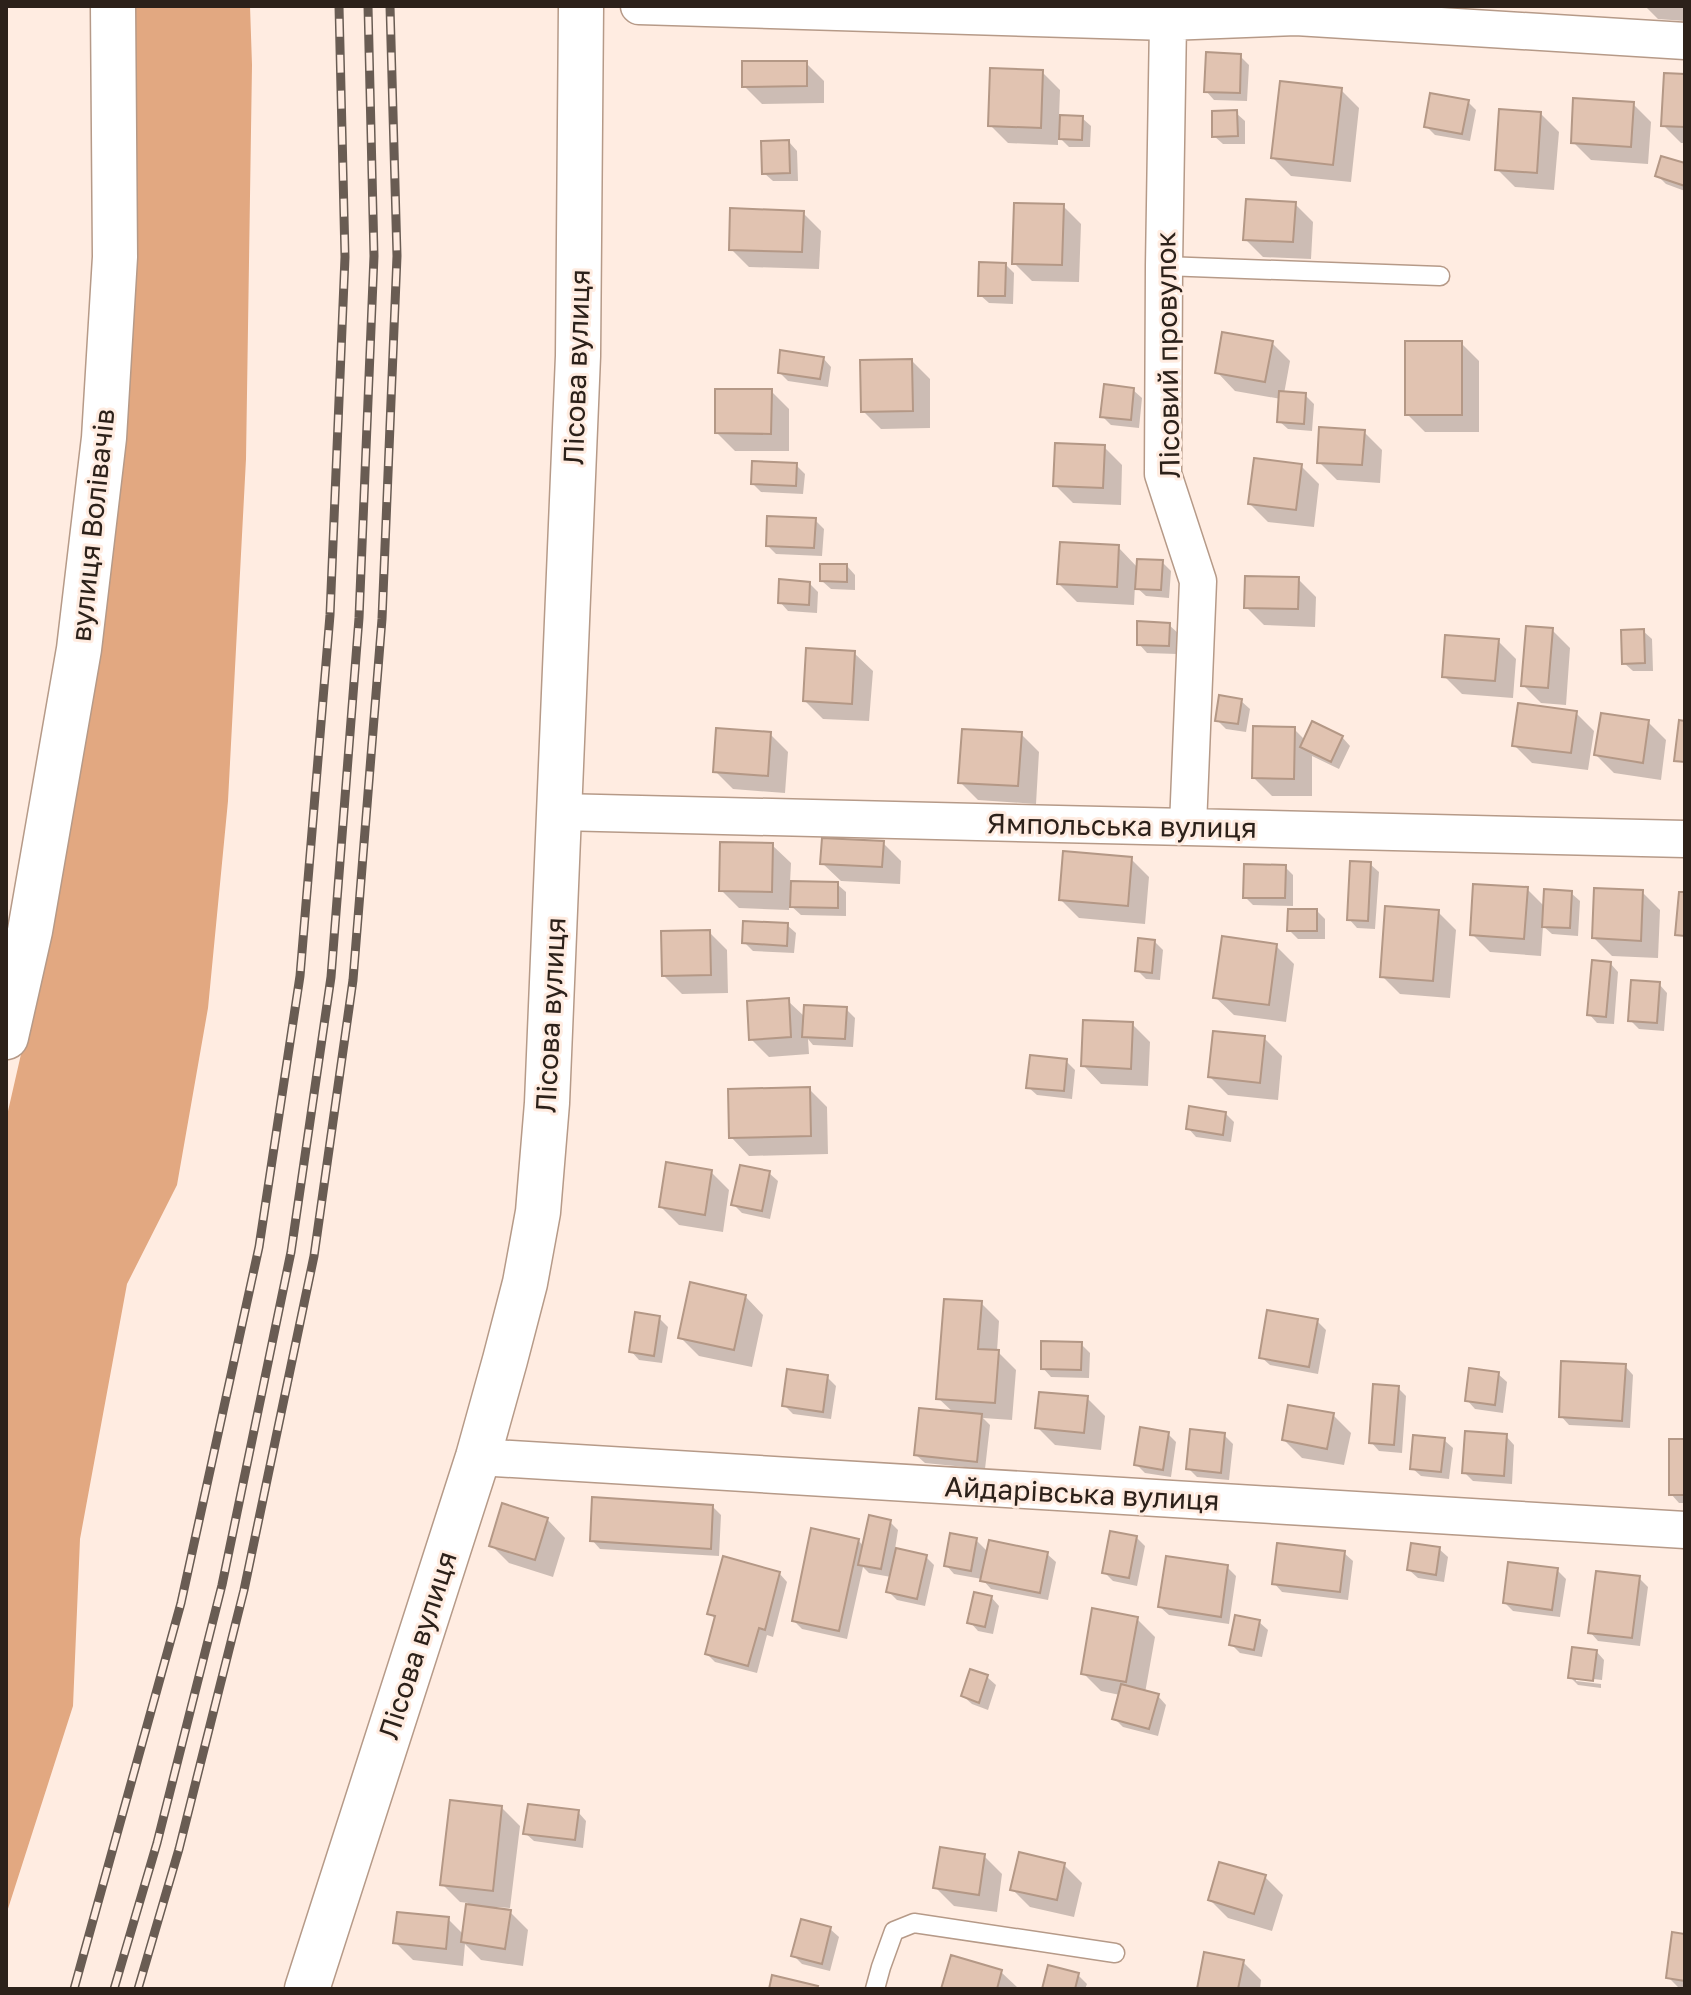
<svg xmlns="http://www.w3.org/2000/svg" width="1691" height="1995" font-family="'Golos Text',sans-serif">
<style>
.forest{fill:#e2a881}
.shadow{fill:#0003}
.building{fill:#e1c3b1;stroke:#b49886;stroke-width:2}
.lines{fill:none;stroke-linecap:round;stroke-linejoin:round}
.lane-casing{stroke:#b69a88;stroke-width:21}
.street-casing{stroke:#b69a88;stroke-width:39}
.secondary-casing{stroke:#b69a88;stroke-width:47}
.lane{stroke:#fff;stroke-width:18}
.street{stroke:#fff;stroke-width:36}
.secondary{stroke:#fff;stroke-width:44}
.rail-casing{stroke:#695c53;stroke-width:9}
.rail{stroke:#ffece1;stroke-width:6;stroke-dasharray:18;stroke-linecap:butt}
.labels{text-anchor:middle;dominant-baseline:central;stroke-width:6;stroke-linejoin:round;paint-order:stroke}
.street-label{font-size:28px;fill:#2c211a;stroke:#ffece1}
</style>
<rect width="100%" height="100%" fill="#ffece1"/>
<path class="forest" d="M126,6H250L252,65L246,459L228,801L208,1008L177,1185L127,1284L80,1539L73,1706L6,1915V1120L42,962Z"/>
<path class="shadow" d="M1645,6H1685V21L1658,19Z
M1240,56L1249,65L1247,101L1214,100L1206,91Z
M806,63L824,81V103L762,104L744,86Z
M1042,72L1060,90L1059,117L1082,118L1091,126L1090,147H1069L1058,136V145L1008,143L990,125Z
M1685,76V143H1681L1663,125Z
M1341,90L1359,108L1351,182L1291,176L1273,158Z
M1468,102L1476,110L1470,141L1435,135L1426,126Z
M1633,104L1651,122L1648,164L1591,160L1573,142Z
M1236,113L1245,121V144H1223L1214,136Z
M1541,114L1559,132L1554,190L1515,187L1497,169Z
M789,142L797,151L798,181H773L764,173Z
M1685,165V191L1666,184L1657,175Z
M1295,204L1313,222L1311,259L1263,257L1245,239Z
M1063,206L1081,224L1079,282L1032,281L1014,263Z
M803,213L821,231L819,269L749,267L731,249Z
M1006,265L1014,273L1013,304L989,303L980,295Z
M1272,343L1290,361L1284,394L1305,395L1314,404L1312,431L1288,429L1279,421L1281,399L1235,391L1217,372Z
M1461,343L1479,361V432H1425L1407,414Z
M823,358L831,367L828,387L788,381L780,373Z
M912,361L930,379V428L881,429L863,411Z
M1133,390L1142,398L1139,428L1111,425L1102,416Z
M771,391L789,409V451H735L717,433Z
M1364,432L1382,450L1380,483L1337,480L1319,462Z
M1104,447L1122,465L1121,505L1073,503L1055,485Z
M796,465L805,474L803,494L761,492L753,484Z
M1301,466L1319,484L1314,527L1268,522L1250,504Z
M815,520L824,529L822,556L776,554L768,546Z
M1118,547L1138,568L1162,562L1171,571L1169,598L1146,596L1135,586L1134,605L1077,602L1059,584Z
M847,566L855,575V590L831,589L822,581Z
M1298,579L1316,597L1315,627L1264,625L1246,607Z
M810,584L818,592L817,613L788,611L780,602Z
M1169,625L1178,633L1177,654L1147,653L1139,644Z
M1552,630L1570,648L1566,705L1541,703L1523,685Z
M1643,631L1652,639L1653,671H1633L1624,663Z
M1498,641L1516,659L1513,698L1462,694L1444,676Z
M854,653L873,671L869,721L823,719L805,701Z
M1241,701L1250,709L1246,732L1226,729L1217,720Z
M1576,713L1594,731L1588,770L1532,763L1514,745Z
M1648,722L1666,740L1661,780L1614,773L1596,755Z
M1294,729L1305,740L1342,737L1350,746L1339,769L1312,756V796H1272L1254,778Z
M770,734L788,752L785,793L733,789L715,771Z
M1021,734L1039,752L1036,804L978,800L960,782Z
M883,843L901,861L900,884L841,881L822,863Z
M772,845L791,863L790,883L837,884L846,892V916L801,915L789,904V910L739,908L721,890Z
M1131,859L1149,877L1145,924L1079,918L1061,900Z
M1370,864L1379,872L1375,929L1357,928L1349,919Z
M1285,867L1293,875V906L1253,905L1245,897Z
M1527,889L1545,907L1571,893L1580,901L1578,936L1552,934L1543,926L1541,956L1490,952L1472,934Z
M1642,892L1660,910L1658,958L1612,956L1594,938Z
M1317,911L1325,919V939H1298L1289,930Z
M1438,912L1456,930L1450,998L1400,994L1382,976Z
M787,925L796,933L794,953L753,951L744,942Z
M709,932L727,950L728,993L682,994L664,976Z
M1155,942L1163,950L1160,980L1146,979L1137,970Z
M1276,946L1294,964L1286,1022L1234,1015L1215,997Z
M1610,963L1618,972L1614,1024L1597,1023L1589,1014Z
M1659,984L1667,993L1664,1031L1639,1029L1630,1020Z
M788,1001L805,1017L846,1009L855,1018L853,1047L813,1045L808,1039L809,1054L769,1057L751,1039Z
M1132,1024L1150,1042L1148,1086L1101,1084L1083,1065Z
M1264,1038L1282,1056L1278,1100L1228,1095L1210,1077Z
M1066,1061L1075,1070L1072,1099L1037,1095L1028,1087Z
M809,1089L827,1107L828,1154L749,1156L731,1137Z
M1226,1114L1234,1122L1231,1142L1196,1137L1188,1128Z
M711,1172L729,1190L723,1232L679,1225L661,1207Z
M769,1173L778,1181L770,1219L742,1213L733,1204Z
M745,1296L763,1315L752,1367L699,1356L681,1338Z
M981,1303L999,1321L997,1351L1016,1370L1012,1420L983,1418L990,1425L985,1469L925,1463L916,1455L954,1413L938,1398Z
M659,1318L668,1327L662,1363L639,1360L631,1351Z
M1317,1321L1326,1330L1318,1374L1270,1365L1261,1357Z
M1081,1344L1090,1353L1089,1378L1051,1377L1043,1368Z
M1625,1366L1633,1375L1630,1428L1569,1425L1561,1416Z
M1498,1374L1507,1382L1503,1413L1475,1409L1467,1400Z
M827,1377L836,1386L831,1419L793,1414L785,1406Z
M1398,1388L1406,1396L1402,1453L1379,1451L1371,1442Z
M1087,1398L1105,1416L1101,1450L1055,1445L1037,1427Z
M1333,1415L1351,1433L1344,1465L1302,1458L1284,1440Z
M1168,1434L1176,1442L1171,1477L1145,1473L1136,1464Z
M1224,1435L1233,1444L1229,1480L1197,1477L1188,1468Z
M1506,1436L1514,1445L1512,1484L1473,1481L1464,1472Z
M1444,1440L1453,1448L1449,1479L1421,1476L1412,1468Z
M1685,1441V1503H1679L1671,1494Z
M712,1506L721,1515L719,1556L600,1549L592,1540Z
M547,1519L565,1538L553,1577L509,1563L491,1545Z
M890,1522L898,1530L895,1549L926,1557L934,1565L925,1606L897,1600L888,1591L891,1577L869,1573L863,1567L847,1639L802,1629L794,1621L858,1540L864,1547Z
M1136,1537L1145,1546L1137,1586L1113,1581L1105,1573Z
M976,1540L988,1552L1047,1554L1056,1562L1048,1600L991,1589L982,1579L954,1574L946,1565Z
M1439,1549L1448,1557L1444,1582L1418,1578L1409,1570Z
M1344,1553L1353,1561L1348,1600L1282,1592L1274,1583Z
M1227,1567L1236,1576L1229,1624L1169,1615L1160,1607Z
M1557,1570L1566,1579L1560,1617L1513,1611L1505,1603Z
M779,1573L787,1582L773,1637L767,1635L757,1673L715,1662L707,1654L716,1620L710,1613Z
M1639,1578L1648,1587L1640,1646L1598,1641L1590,1632Z
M991,1597L999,1606L993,1634L978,1631L970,1622Z
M1137,1619L1155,1637L1145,1693L1158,1696L1166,1705L1158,1736L1123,1727L1114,1718L1120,1695L1101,1691L1083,1673Z
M1259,1622L1268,1630L1262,1657L1240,1653L1231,1644Z
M1596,1651L1604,1660L1602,1680L1576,1677V1681L1601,1684V1688L1578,1685L1570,1677Z
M987,1677L996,1685L988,1710L972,1704L963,1696Z
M502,1808L520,1826L510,1908L497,1907L496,1910L510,1912L528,1930L523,1966L481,1960L465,1944L463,1966L413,1960L395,1942L448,1919L464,1935L468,1903L460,1902L442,1884Z
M578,1812L586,1821L583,1848L534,1841L525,1833Z
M984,1856L1002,1874L997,1912L954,1906L936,1888Z
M1064,1865L1082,1883L1074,1917L1030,1907L1012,1889Z
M1265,1877L1283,1895L1272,1931L1228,1918L1210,1900Z
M830,1929L839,1937L830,1971L802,1964L794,1956Z
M1685,1936V1989H1680L1668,1977Z
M1243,1962L1261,1980L1260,1989H1199Z
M1001,1972L1019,1989H943Z
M1078,1975L1087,1984L1085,1989H1044Z"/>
<path class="building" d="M1206,52L1241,54L1240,93L1204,92Z
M742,61H807V86L742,87Z
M990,68L1043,70L1041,128L988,126Z
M1664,73L1685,74V127L1661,126Z
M1280,81L1342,88L1333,165L1271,158Z
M1430,93L1469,100L1462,134L1424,127Z
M1573,98L1634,102L1631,147L1571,143Z
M1499,109L1541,112L1537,173L1495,170Z
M1237,110L1238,136L1212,137V111Z
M1060,115L1083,116L1082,140L1059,139Z
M789,140L790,173L762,174L761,141Z
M1661,156L1685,163V186L1655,176Z
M1246,199L1296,202L1293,242L1243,240Z
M1014,203L1064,204L1062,265L1012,264Z
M730,208L804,211L802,252L729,250Z
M979,262L1006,263L1005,296H978Z
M1222,332L1273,341L1265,382L1215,373Z
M1405,341H1462V415H1405Z
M780,350L824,357L820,379L778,373Z
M912,359L913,411L861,412L860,360Z
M1104,384L1134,388L1131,420L1100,417Z
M715,389H772L771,434L715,433Z
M1279,391L1306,393L1304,424L1277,422Z
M1319,427L1365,430L1362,465L1317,463Z
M1055,443L1105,445L1103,488L1053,486Z
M1254,458L1302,464L1296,510L1248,504Z
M752,461L797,463L796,486L751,484Z
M767,516L816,518L814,548L766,546Z
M1060,542L1119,545L1117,587L1057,584Z
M1137,559L1163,560L1161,590L1135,589Z
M820,564H847V582L820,581Z
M1245,576L1299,577L1298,609L1244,608Z
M779,579L810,582L809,605L778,603Z
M1137,621L1170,623L1169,646L1137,645Z
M1526,626L1553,628L1548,688L1521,686Z
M1644,629L1645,663L1622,664L1621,630Z
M1445,635L1499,639L1495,681L1442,677Z
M806,648L855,651L852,704L803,701Z
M1219,695L1242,699L1238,724L1215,721Z
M1518,703L1577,711L1571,753L1512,746Z
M1601,713L1649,720L1643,763L1594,755Z
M1679,720L1685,721V762L1674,761Z
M1312,721L1343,736L1331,762L1300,747Z
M1253,726L1295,727L1294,779L1252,778Z
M716,728L771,732L768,776L713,772Z
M962,729L1022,732L1018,786L958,783Z
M822,838L884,841L882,867L820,864Z
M720,842L773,843L772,892L719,891Z
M1063,851L1132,857L1128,906L1059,900Z
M1350,861L1371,862L1368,921L1347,920Z
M1244,864L1286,865L1285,898H1243Z
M791,881L838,882V908L790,907Z
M1473,884L1528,887L1524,939L1470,935Z
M1594,888L1643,890L1641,941L1592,938Z
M1544,889L1572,891L1570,928L1542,927Z
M1679,892H1685V936L1675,935Z
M1385,906L1439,910L1433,981L1380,977Z
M1288,909H1317V931H1287Z
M743,921L788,923L787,946L742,943Z
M710,930L711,975L662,976L661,931Z
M1222,936L1277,944L1269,1005L1213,998Z
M1138,938L1155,940L1152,973L1135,971Z
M1592,960L1611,962L1606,1017L1587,1015Z
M1631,980L1660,982L1657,1023L1628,1021Z
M789,998L791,1037L749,1040L747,1001Z
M804,1005L847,1007L845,1039L802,1037Z
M1083,1020L1133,1022L1131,1069L1081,1066Z
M1213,1031L1265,1036L1260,1083L1208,1077Z
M1030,1055L1067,1059L1064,1091L1026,1088Z
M810,1087L811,1136L729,1138L728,1089Z
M1189,1106L1226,1112L1223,1135L1186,1129Z
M666,1162L712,1170L705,1215L659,1207Z
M740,1165L770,1171L762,1211L731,1205Z
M690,1282L746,1295L734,1350L678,1338Z
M944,1299L982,1301L978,1349L999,1350L995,1403L936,1399Z
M1267,1310L1318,1319L1309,1367L1259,1358Z
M635,1312L660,1316L654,1356L629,1352Z
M1041,1341L1082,1342L1081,1370L1041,1369Z
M1561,1361L1626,1364L1622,1421L1559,1417Z
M1469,1368L1499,1372L1495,1405L1465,1401Z
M787,1369L828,1375L823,1412L782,1406Z
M1373,1384L1399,1386L1394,1445L1369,1443Z
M1039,1392L1088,1396L1084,1433L1035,1428Z
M1288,1405L1334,1413L1327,1449L1282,1440Z
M919,1408L982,1414L977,1462L914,1455Z
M1140,1427L1169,1432L1163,1470L1134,1465Z
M1190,1429L1225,1433L1221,1473L1186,1469Z
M1465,1431L1507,1434L1504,1476L1462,1473Z
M1413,1435L1445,1438L1441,1472L1410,1469Z
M1669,1439H1685V1495H1669Z
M592,1497L713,1505L711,1549L590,1541Z
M502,1503L548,1518L535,1560L489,1546Z
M869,1515L891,1520L881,1569L858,1565Z
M811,1528L859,1539L839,1631L792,1621Z
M1110,1531L1137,1536L1129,1578L1102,1573Z
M950,1533L977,1538L971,1571L944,1566Z
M989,1540L1048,1552L1040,1593L980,1581Z
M1277,1543L1345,1551L1340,1592L1272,1584Z
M1411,1543L1440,1547L1436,1575L1407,1570Z
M896,1548L927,1555L917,1599L886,1592Z
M723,1556L780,1572L765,1630L759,1628L748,1666L705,1654L715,1616L707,1614Z
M1166,1556L1228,1565L1221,1617L1158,1607Z
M1508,1562L1558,1568L1552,1610L1503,1603Z
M1596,1571L1640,1576L1632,1638L1588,1633Z
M974,1592L992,1596L985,1627L967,1623Z
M1092,1608L1138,1617L1126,1682L1081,1674Z
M1235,1615L1260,1620L1254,1650L1229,1645Z
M1572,1647L1597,1650L1593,1681L1568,1678Z
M970,1669L988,1675L979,1703L961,1696Z
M1121,1684L1159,1694L1149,1729L1112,1719Z
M450,1800L502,1806L493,1891L440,1885Z
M528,1804L579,1810L575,1840L523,1834Z
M940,1847L985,1854L979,1895L933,1888Z
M1019,1852L1065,1863L1057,1900L1010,1890Z
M1219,1862L1266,1875L1254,1914L1208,1900Z
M466,1904L511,1910L505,1949L461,1942Z
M397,1912L449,1917L446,1949L393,1943Z
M801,1919L831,1927L822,1964L791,1956Z
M1672,1932L1685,1934V1981L1666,1978Z
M1204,1952L1244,1960L1238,1989H1197Z
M951,1955L1002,1970L997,1989H941Z
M1048,1965L1079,1973L1075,1989H1042Z
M772,1975L818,1986L817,1989H769Z"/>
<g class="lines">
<g class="lane-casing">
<path id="lane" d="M1164,266L1440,276
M875,1989L881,1967L894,1931L914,1923L1115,1953"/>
</g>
<g class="street-casing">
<path id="street" d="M639,6L1168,22L1296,17L1685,41
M1168,22L1164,266L1163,474L1198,581L1188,826
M559,812L1685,839
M478,1457L1685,1530"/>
</g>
<g class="secondary-casing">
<path id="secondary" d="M6,1037L30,931L79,649L104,438L115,257L113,6
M307,1989L478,1457L505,1360L525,1283L538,1212L547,1103L578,356L581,6"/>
</g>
<use href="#lane" class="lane"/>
<use href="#street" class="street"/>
<use href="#secondary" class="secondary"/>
<g class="rail-casing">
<path id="rail" d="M74,1989L181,1603L259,1247L300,976L330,615L345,257L339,6
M114,1989L157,1843L222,1585L291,1252L331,977L359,618L374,256L368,6
M138,1989L179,1849L244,1590L314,1256L353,980L382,619L397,256L390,6"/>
</g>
<use href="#rail" class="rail"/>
</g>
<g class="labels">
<g class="street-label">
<text transform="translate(1167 355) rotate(-91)">Лісовий провулок</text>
<text transform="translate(576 367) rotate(-88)">Лісова вулиця</text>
<text transform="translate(92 525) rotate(-84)">вулиця Волівачів</text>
<text transform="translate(1122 825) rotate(1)">Ямпольська вулиця</text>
<text transform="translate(550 1015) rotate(-87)">Лісова вулиця</text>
<text transform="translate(1082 1493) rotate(3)">Айдарівська вулиця</text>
<text transform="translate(417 1645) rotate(-72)">Лісова вулиця</text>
</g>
</g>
<rect width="1691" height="1995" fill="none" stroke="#2c211a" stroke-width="16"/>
</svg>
